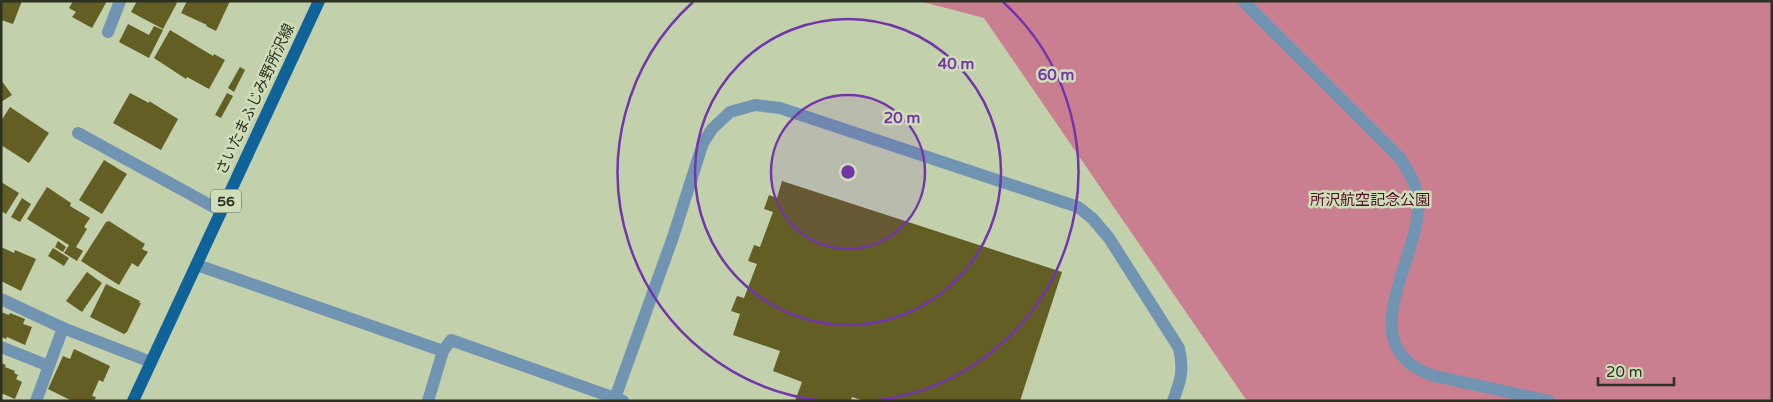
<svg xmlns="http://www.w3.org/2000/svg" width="1773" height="402" font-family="'Varela Round','Noto Sans JP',sans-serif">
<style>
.green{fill:#ca7f91}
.building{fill:#635e23}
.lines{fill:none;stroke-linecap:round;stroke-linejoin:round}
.service{stroke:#7094b1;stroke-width:12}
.minor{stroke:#7094b1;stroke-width:12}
.primary{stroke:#0f6398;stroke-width:12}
.ring{fill:none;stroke:#7235aa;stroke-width:2.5}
.labels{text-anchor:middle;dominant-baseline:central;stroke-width:5;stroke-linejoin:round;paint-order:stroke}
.shield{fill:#d0ddb9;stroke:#5c644f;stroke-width:1}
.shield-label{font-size:14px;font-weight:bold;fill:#2b3022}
.street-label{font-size:15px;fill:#2b3022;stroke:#d0ddb9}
.park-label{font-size:15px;fill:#4f0d25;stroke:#d0ddb9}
.centre{fill:#7235aa;stroke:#d0ddb9;stroke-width:2.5}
.ring-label{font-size:15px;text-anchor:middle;font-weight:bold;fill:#7235aa;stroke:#d0ddb9;stroke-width:5;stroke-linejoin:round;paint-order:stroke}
</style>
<rect width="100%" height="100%" fill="#c3d0ac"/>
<path class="green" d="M919,1H1772V401H1247L984,18Z"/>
<path class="building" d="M1,1H22L13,24L1,20Z
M73,1H107L92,28L72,17L76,12L69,8Z
M137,1H174L177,3L163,29L131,12Z
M187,1H230L216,31L206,26L207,25L181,13Z
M128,24L149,35L154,26L163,30L149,58L119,42Z
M170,30L213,56L214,54L225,60L209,89L187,77L186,79L154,58Z
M240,67L245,70L234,92L228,88Z
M1,80L12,95L1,102Z
M130,93L149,103V101L178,119L161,150L113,123Z
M227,93L233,96L221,118L215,115Z
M10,107L49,133L29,163L1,145V121Z
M104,160L127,174L102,214L79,200Z
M782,181L1062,272L1020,401H864L852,397L851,401H795L802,382L773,371L780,351L733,335L740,314L731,311L737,296L744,298L757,264L748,261L754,245L760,247L773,212L764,209L769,195L777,198Z
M1,182L19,193L6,214L1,211Z
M47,187L71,203L70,206L90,218L84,227L87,229L76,247L83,251L77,261L64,253L69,245L27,219Z
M22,198L31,204L20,222L11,217Z
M109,221L145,244L142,249L148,252L138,267L132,263L119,285L81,261L106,222Z
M58,241L66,247L63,252L55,247Z
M1,247L14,253L15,250L36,259L21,291L1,281Z
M53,248L69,258L64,266L48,256Z
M87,272L102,283L82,312L66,301Z
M106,284L140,301L139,303H141L127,332L124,334L90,317Z
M1,312L9,315L10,313L25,319L23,324L32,327L25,345L7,337L6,339L1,337Z
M74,349L110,366L103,382L99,380L92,396L96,397L94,401H72L48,389L63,356L70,359Z
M1,363L6,365L5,367L15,371L14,373L18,375L16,379L22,382L15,399L1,393Z"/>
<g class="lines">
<path class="service" d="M1243,1L1400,158C1408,171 1416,183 1418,199C1423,258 1346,346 1434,376L1549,401
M108,32L120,1
M78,133L221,211
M197,265L443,351
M1,299L63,328
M615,398L673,237L703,143L712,129L730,112L755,105L780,108L1078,207L1092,218L1109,238L1179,348C1184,370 1181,380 1173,401
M428,401L443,351L451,340L623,401"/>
<path class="minor" d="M1,347L49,366
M36,401L63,328L151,362"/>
<path class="primary" d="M133,401L319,1"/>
</g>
<circle cx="848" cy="172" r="77" fill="#7235aa" fill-opacity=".12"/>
<g class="ring">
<circle cx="848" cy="172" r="77"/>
<circle cx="848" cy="172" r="153"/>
<path d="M824 401A230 230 0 0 1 693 2M1003 2A230 230 0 0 1 872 401"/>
</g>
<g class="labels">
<rect class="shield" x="211" y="189.5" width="30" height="23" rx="4"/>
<g class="shield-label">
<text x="226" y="201">56</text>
</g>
<g class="street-label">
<text transform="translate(255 99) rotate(-65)">さいたまふじみ野所沢線</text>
</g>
<g class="park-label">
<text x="1370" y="200">所沢航空記念公園</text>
</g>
</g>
<circle cx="848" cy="172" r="8" class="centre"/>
<g class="ring-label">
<text x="956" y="69">40 m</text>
<text x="1056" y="80">60 m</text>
<text x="902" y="123">20 m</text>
</g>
<rect width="1773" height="402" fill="none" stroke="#2b3022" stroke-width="5"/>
<path d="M1598 377v8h76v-8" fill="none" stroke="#2b3022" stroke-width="2.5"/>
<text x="1606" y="377" font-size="15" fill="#2b3022" stroke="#d0ddb9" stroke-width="4" paint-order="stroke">20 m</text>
</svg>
